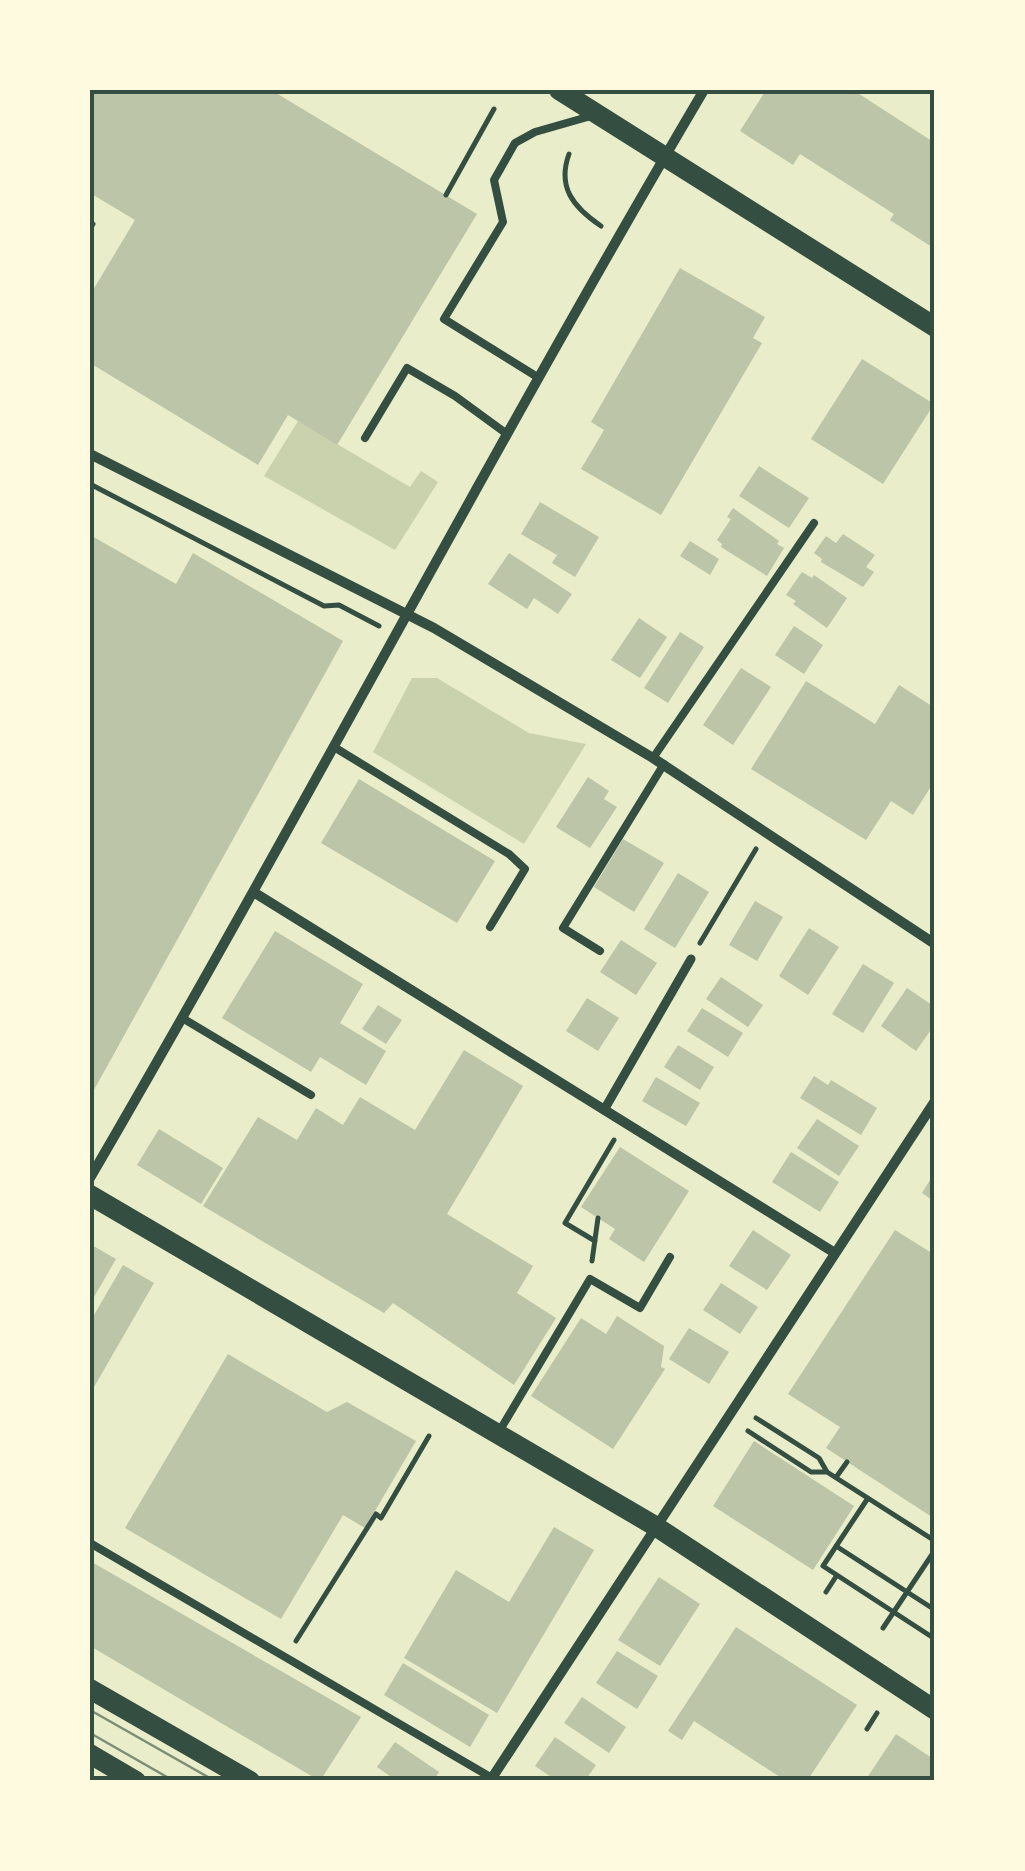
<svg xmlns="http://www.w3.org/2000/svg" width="1025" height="1871" font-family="'Noto Serif',serif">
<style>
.green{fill:#cad2ad}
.building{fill:#bcc5a7}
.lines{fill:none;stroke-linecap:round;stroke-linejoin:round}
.path{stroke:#344e41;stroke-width:5}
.service{stroke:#344e41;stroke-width:8}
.pedestrian{stroke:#344e41;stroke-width:9}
.minor{stroke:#344e41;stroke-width:10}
.secondary{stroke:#344e41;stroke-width:20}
.tram{stroke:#7c8e77;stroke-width:2.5}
.neatline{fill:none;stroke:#344e41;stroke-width:4}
</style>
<rect width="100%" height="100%" fill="#e9edc9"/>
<path class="green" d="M298,421L410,487L421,471L438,482L395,550L264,476Z
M412,678H437L529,733L586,744L524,844L373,752Z"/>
<path class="building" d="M90,90H271L477,214L337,445L288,415L258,465L90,363V295L135,220L90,193Z
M766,90H853L935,143V249L890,220L894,214L800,154L793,165L740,131Z
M680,268L765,317L753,338L762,343L661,515L581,469L604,430L591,422Z
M862,359L934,404L883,484L811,439Z
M759,466L809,498L789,528L739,496Z
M540,502L599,537L575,577L552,563L557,555L521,534Z
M733,508L779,541L777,544L784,548L767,576L721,547L722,544L717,540L731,519L727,517Z
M843,534L875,555L866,567L874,572L863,587L821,562L822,559L814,553L826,536L836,543Z
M90,535L176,584L193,553L343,641L90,1097Z
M690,541L719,559L710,575L680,556Z
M509,553L572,594L558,614L534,598L527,609L488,584Z
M802,572L812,578L814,575L847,598L827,628L793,604L796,601L786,595Z
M639,618L667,637L640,678L611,660Z
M794,626L823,645L804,674L775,655Z
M680,632L704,647L668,703L644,688Z
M741,668L771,687L733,745L703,725Z
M806,681L875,724L899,685L935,708V780L913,815L891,801L866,840L751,769Z
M588,777L609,791L604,799L617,807L590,848L556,827Z
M359,779L495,861L457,923L321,843Z
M623,839L664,863L634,912L594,887Z
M678,873L709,892L675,948L644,929Z
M755,901L783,917L757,961L729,945Z
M809,928L839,947L808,995L779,976Z
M275,931L363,984L340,1023L386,1051L366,1085L320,1057L311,1072L222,1018Z
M621,940L657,963L636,995L600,972Z
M863,964L894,983L863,1033L832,1014Z
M721,977L763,1005L748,1027L706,999Z
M907,988L935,1007V1024L916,1051L881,1026Z
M587,998L619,1018L598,1051L566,1031Z
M378,1005L402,1020L386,1044L362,1029Z
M702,1008L743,1033L728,1057L687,1031Z
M678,1045L714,1067L700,1090L664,1067Z
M464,1050L523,1086L447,1214L533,1266L517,1293L556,1318L514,1385L393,1303L384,1313L203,1206L258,1117L297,1140L316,1108L343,1125L360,1097L415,1130Z
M814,1076L828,1085L831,1080L877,1108L861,1135L800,1098Z
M656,1077L700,1103L686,1126L642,1101Z
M817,1119L859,1146L839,1176L797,1148Z
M159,1129L223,1168L201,1204L137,1165Z
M620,1147L689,1191L644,1262L609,1239L615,1229L581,1207Z
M791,1152L839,1182L820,1212L772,1182Z
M935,1172V1202L922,1193Z
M753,1230L791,1255L767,1290L729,1266Z
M895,1230L935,1255V1519L826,1448L840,1427L788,1394Z
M90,1244L116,1259L90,1304Z
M123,1265L154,1283L90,1394V1322Z
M721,1283L758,1307L740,1334L703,1310Z
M617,1316L664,1346L661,1367L665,1369L613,1449L531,1396L581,1318L606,1334Z
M689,1328L729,1352L709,1384L669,1359Z
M228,1354L327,1412L347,1402L416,1441L365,1528L343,1515L281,1619L125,1528Z
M754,1441L854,1506L813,1570L713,1506Z
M554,1527L594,1550L497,1713L404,1658L456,1570L509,1602Z
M90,1561L361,1717L320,1781L90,1646Z
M659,1577L700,1604L660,1666L618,1640Z
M736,1627L857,1705L807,1781H786L694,1721L682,1740L668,1731Z
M617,1651L658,1676L637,1709L596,1683Z
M403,1663L489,1715L470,1747L384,1695Z
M582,1697L626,1727L609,1753L564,1723Z
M896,1734L935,1760V1781H865Z
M555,1737L596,1765L585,1781H557L535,1766Z
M395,1742L439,1772L433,1781H397L377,1767Z"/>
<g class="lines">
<path class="path" d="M569,154C557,187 573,207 601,226
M446,195L494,109
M90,222L93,224L90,229
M90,484L324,606L339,605L379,626
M700,943L756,849
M595,1241L565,1223L614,1140
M592,1261L598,1218
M756,1418L819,1458L827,1472L935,1541
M748,1431L811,1472H827
M837,1476L847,1462
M868,1498L823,1566L935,1639
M836,1546L935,1610
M826,1592L837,1575
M883,1628L935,1550
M296,1641L376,1514L381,1518L429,1436
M867,1729L877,1713"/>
<path class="service" d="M539,378L444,319L503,222L494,180L515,143L535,132L591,116
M365,438L407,368L455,396L507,434
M334,747L509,854L525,869L490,927
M653,758L814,523
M600,951L563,928L664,764
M184,1019L311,1095
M500,1430L590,1279L640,1308L670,1257
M90,1543L492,1778"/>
<path class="pedestrian" d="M604,1110L691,959"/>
<path class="minor" d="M90,454L434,628L653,758L935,944
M255,893L835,1253
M90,1178C300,818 492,449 704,90
M490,1781L935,1101"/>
<path class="secondary" d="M559,90L935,327
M90,1195L655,1526L935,1710
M90,1689L250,1781
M90,1754L136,1781"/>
<path class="tram" d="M90,1710L215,1781
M90,1733L174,1781"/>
</g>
<rect width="1025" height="1871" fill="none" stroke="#fefae0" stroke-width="185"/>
<rect x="92" y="92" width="840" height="1686" class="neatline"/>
</svg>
